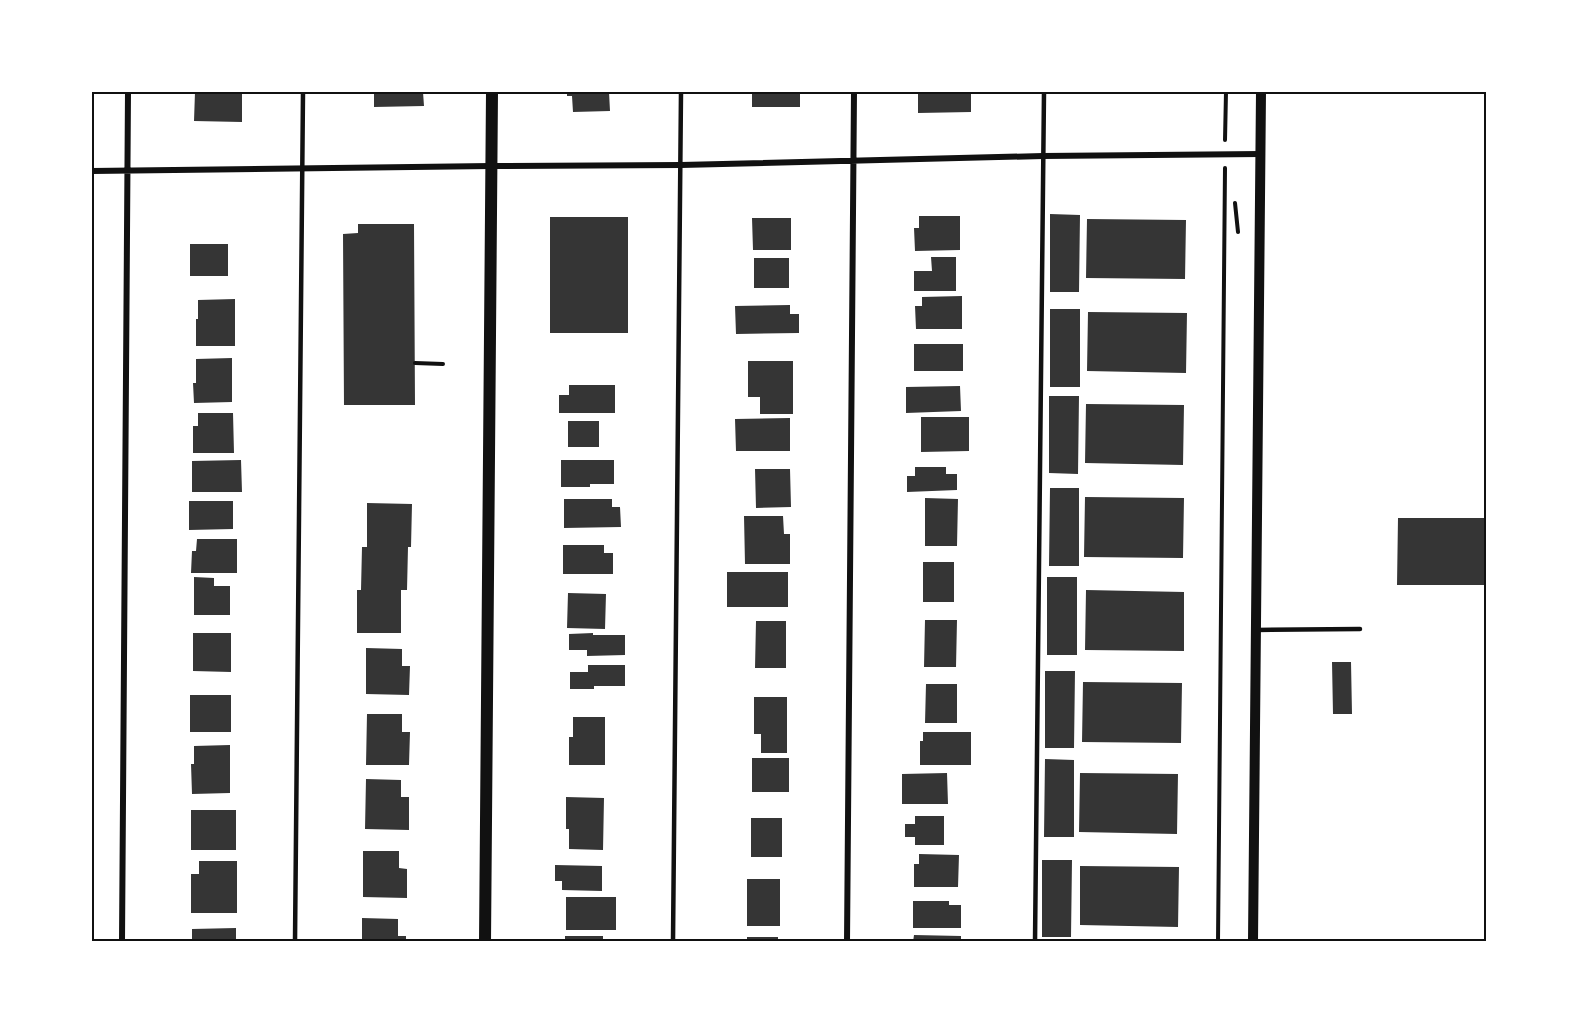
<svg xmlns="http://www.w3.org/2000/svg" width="1578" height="1033" font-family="'Alegreya Sans',sans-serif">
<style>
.building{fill:#353535}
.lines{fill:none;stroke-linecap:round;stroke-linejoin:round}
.path{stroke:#111;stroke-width:4}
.service{stroke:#111;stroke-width:4.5}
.minor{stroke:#111;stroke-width:6}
.tertiary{stroke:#111;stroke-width:10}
.secondary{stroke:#111;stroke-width:12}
.neatline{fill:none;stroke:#111;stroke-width:2}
</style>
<rect width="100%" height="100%" fill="#fff"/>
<path class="building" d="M195,92H242V122L194,121Z
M374,92H423L424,106L374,107Z
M567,92H609L610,111L573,112L572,96H567Z
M752,92H800V107H752Z
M918,92H971V112L918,113Z
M1050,214L1080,215L1079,292H1050Z
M919,216H960V250L915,251L914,228H919Z
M550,217H628V333H550Z
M752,218H791V250H753Z
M1087,219L1186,220L1185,279L1086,278Z
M358,224H414L415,405H344L343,234L358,233Z
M190,244H228V276H190Z
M931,257H956V291H914V271H932Z
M754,258H789V288H754Z
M962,296V329H916L915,306H922V297Z
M235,299V346H196V319H198V300Z
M790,305V314H799V333L736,334L735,306Z
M1050,309H1080V387H1050Z
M1088,312L1187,313L1186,373L1087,371Z
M914,344H963V371H914Z
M232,358V402L194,403L193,383H196V359Z
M748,361H793V414H760V397H748Z
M569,385H615V413H559V395H569Z
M960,386L961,411L906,413V387Z
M1049,396H1079L1078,474L1049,473Z
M1086,404L1184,405L1183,465L1085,463Z
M198,413H233L234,453H193V426H198Z
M921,417H969V451L921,452Z
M790,418V451H736L735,419Z
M568,421H599V447H568Z
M241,460L242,492H192V461Z
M561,460H614V484H590V487H561Z
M915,467H946V474H957V490L907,492V476H915Z
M755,469H790L791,507L756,508Z
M1050,488H1079V566H1049Z
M1085,497L1184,498L1183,558L1084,557Z
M925,498L958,499L957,546H925Z
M564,499H612V507H620L621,527L564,528Z
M189,501H233V529L189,530Z
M367,503L412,504L411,547H408L407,590H401V633H357V590H361L362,547H367Z
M744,516H783L784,534H790V564H745Z
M1398,518H1486V585H1397Z
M197,539H237V573H191L192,551H196Z
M563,545H604V553H613V574H563Z
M923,562H954V602H923Z
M727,572H788V607H727Z
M194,577L214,578V586H230V615H194Z
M1047,577H1077V655H1047Z
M1086,590L1184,592V651L1085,650Z
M568,593L606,594L605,629L567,628Z
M925,620H957L956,667H924Z
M756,621H786V668H755Z
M193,633H231V672L193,671Z
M593,633V635H625V655L587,656V650H569V634Z
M366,648L402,649V666H410L409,695L366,694Z
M1332,662H1351L1352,714H1333Z
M588,665H625V686H594V689H570V672H588Z
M1045,671H1075L1074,748H1045Z
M1083,682L1182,683L1181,743L1082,742Z
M926,684H957V723H925Z
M190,695H231V732H190Z
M754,697H787V753H761V734H754Z
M367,714H402V732H410L409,765H366Z
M573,717H605V765H569V737H573Z
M923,732H971V765H920V741H923Z
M230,745V793L192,794L191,764H194V746Z
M752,758H789V792H752Z
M1045,759L1074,760V837H1044Z
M947,773L948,804H902V774Z
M1080,773L1178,774L1177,834L1079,832Z
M366,779L401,780V797H409V830L365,829Z
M566,797L604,798L603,850L569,849V829H566Z
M191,810H236V850H191Z
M915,816H944V845H915V837H905V824H915Z
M751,818H782V857H751Z
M363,851H399V868L407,869V898L363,897Z
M919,854L959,855L958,887H914V864H919Z
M1042,860H1072L1071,937H1042Z
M199,861H237V913H191V874H199Z
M555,865L602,866V891L562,890V881H555Z
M1080,866L1179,867L1178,927L1080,925Z
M747,879H780V926H747Z
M566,897H616V930H566Z
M913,901H949V905H961V928H913Z
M362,918L398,919V936H406V942H362Z
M236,928V942H192V929Z
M914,935L961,936V942H913Z
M565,936H603V942H565Z
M747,937H778V942H747Z"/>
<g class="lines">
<path class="path" d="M1225,140L1226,92
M1235,203L1238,232
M415,363L443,364
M1218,942L1225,168"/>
<path class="service" d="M1256,630L1360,629
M295,942L303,92
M673,942L681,92
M1035,942L1044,92"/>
<path class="minor" d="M92,171L491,166L681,165L1043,156L1261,154
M122,942L128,92
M847,942L854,92"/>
<path class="tertiary" d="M1253,942L1261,92"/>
<path class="secondary" d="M485,942L492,92"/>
</g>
<rect width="1578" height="1033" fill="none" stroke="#ffffff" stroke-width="186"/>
<rect x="93" y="93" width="1392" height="847" class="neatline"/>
</svg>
